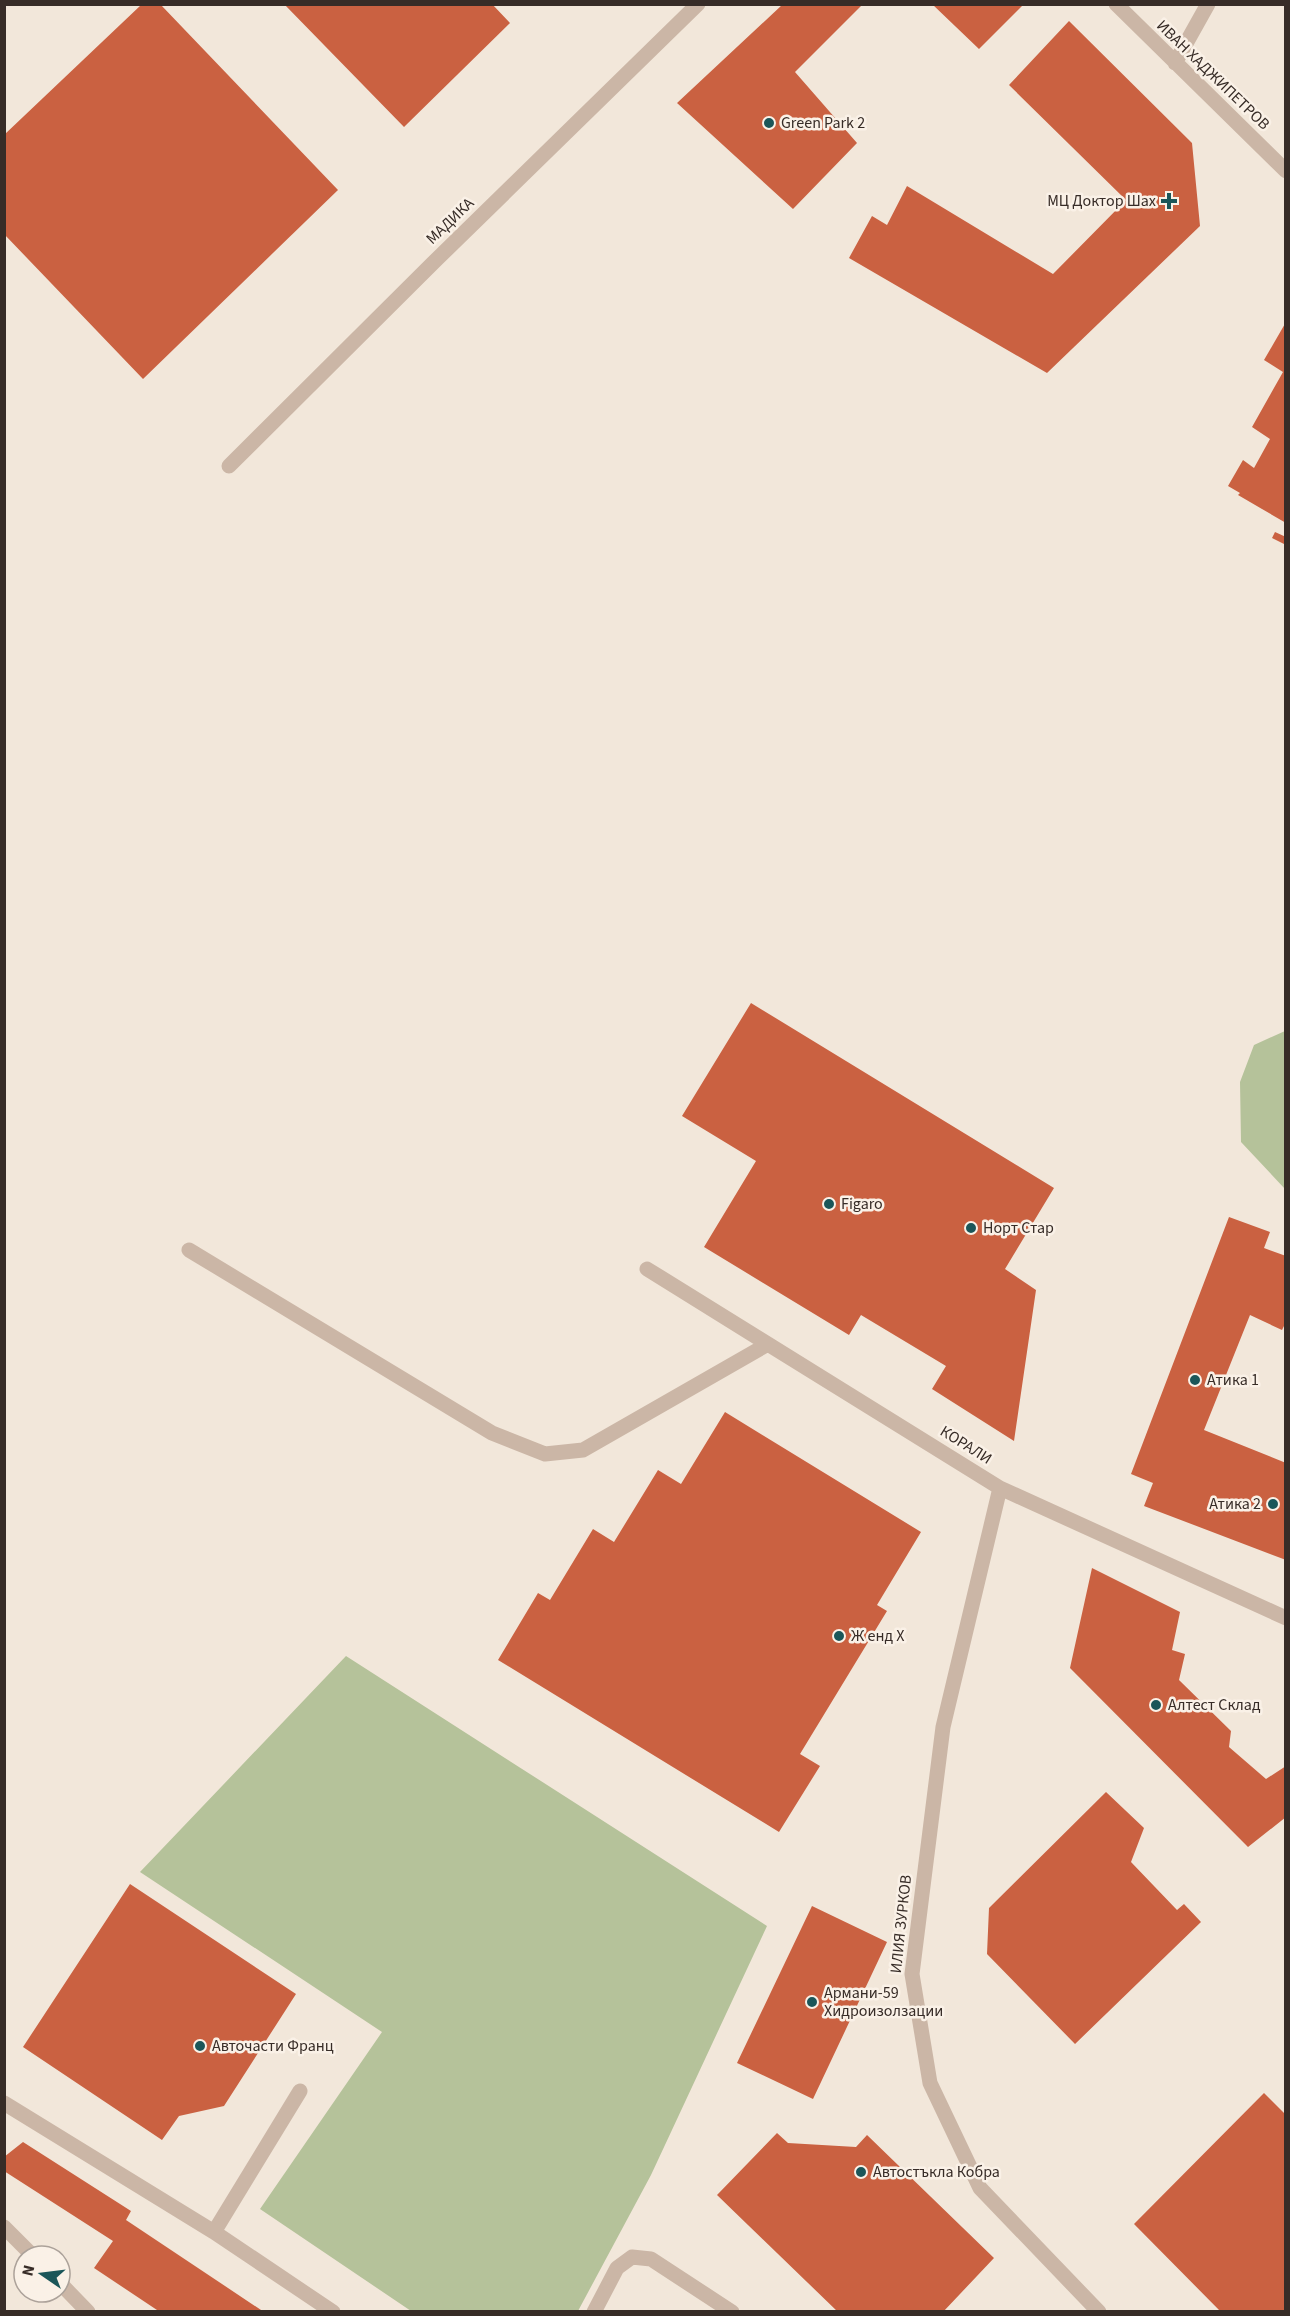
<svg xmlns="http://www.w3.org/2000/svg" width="1290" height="2316" font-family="'Source Sans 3',sans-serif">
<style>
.green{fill:#b5c29a}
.building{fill:#ca6141}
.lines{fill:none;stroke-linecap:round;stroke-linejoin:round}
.service{stroke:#cbb6a6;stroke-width:15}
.minor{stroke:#cbb6a6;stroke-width:15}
.poi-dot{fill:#1b5659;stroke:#faf1e7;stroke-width:2}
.labels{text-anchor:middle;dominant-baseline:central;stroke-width:5;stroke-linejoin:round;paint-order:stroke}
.street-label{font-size:16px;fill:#372c27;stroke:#faf1e7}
.poi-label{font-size:16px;fill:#372c27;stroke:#faf1e7;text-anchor:start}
</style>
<rect width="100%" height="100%" fill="#f2e7da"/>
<path class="green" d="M1285,1031V1189L1241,1142L1240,1082L1254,1045Z
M346,1656L767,1926L651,2175L578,2311H411L260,2209L382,2032L140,1872Z"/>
<path class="building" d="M284,4H492L510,23L404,127Z
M932,4H1024L979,49Z
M141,5H161L338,190L143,379L4,234V135Z
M782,5H862L795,72L857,143L793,209L677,103Z
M1069,21L1192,143L1200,226L1047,373L849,258L872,216L887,225L907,186L1053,274L1126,200L1009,85Z
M1286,322V523L1238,495L1240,493L1228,486L1243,460L1254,468L1270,439L1252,427L1283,372L1264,360Z
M1275,532L1286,537V545L1272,538Z
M751,1003L1054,1188L1005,1269L1036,1290L1014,1441L932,1389L946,1366L861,1315L849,1335L704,1247L756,1161L682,1116Z
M1229,1217L1270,1232L1264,1248L1286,1256V1322L1282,1330L1250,1315L1204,1430L1286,1463V1560L1144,1506L1153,1483L1131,1474Z
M725,1412L921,1532L877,1605L887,1611L800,1754L820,1766L779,1832L498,1660L538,1593L550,1600L593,1529L614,1542L658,1470L681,1484Z
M1092,1568L1180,1612L1172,1650L1185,1654L1179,1680L1231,1731L1229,1747L1266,1779L1286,1766V1817L1248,1847L1070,1668Z
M1106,1792L1144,1828L1131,1862L1177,1910L1184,1904L1201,1922L1075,2044L987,1954L989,1908Z
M130,1884L296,1994L224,2106L179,2116L162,2140L23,2047Z
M812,1906L887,1942L813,2099L737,2063Z
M1264,2093L1286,2115V2312H1221L1134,2224Z
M777,2133L788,2143L856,2147L867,2135L994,2258L943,2312H838L717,2195Z
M23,2142L131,2211L126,2220L264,2312H160L94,2268L113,2241L4,2171V2157Z"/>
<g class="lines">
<path class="service" d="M229,466L437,259L698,4
M189,1250L492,1433L545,1454L583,1450L768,1344
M647,1269L1000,1488L1286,1618
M1000,1488L943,1727L912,1974L930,2083L980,2188L1099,2312
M4,2103L214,2232L333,2312
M4,2227L33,2256
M214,2232L300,2091
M60,2283L88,2312
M594,2312L617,2268L632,2257L651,2259L732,2312"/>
<path class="minor" d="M1116,4L1286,171
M1175,63L1208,4"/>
</g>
<g class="poi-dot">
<circle cx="769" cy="123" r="6"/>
<path d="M1166 192h6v6h6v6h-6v6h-6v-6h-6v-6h6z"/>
<circle cx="829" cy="1204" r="6"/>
<circle cx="971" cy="1228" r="6"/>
<circle cx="1195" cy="1380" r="6"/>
<circle cx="1273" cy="1504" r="6"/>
<circle cx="839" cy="1636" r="6"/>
<circle cx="1156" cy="1705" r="6"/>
<circle cx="812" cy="2002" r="6"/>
<circle cx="200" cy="2046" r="6"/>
<circle cx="861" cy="2172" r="6"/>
</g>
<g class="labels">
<g class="street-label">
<text transform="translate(1213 75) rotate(44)">ИВАН ХАДЖИПЕТРОВ</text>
<text transform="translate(450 221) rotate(-44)">МАДИКА</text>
<text transform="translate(966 1445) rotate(32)">КОРАЛИ</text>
<text transform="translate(901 1924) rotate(-84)">ИЛИЯ ЗУРКОВ</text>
</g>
<g class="poi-label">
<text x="781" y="123">Green Park 2</text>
<text x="1156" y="201" text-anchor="end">МЦ Доктор Шах</text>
<text x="841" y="1204">Figaro</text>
<text x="983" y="1228">Норт Стар</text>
<text x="1207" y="1380">Атика 1</text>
<text x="1261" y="1504" text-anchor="end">Атика 2</text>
<text x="851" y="1636">Ж енд Х</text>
<text x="1168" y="1705">Алтест Склад</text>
<text x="824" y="1993">Армани-59<tspan x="824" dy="18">Хидроизолзации</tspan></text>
<text x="212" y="2046">Авточасти Франц</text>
<text x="873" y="2172">Автостъкла Кобра</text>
</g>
</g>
<rect width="1290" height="2316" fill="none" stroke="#372c27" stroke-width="12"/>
<g transform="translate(42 2274) rotate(284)"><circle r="28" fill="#faf1e7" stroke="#aca29a" stroke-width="1.5"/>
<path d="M0-4.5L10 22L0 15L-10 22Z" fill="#1b5659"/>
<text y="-9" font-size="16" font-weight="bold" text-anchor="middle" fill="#372c27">N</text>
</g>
</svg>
